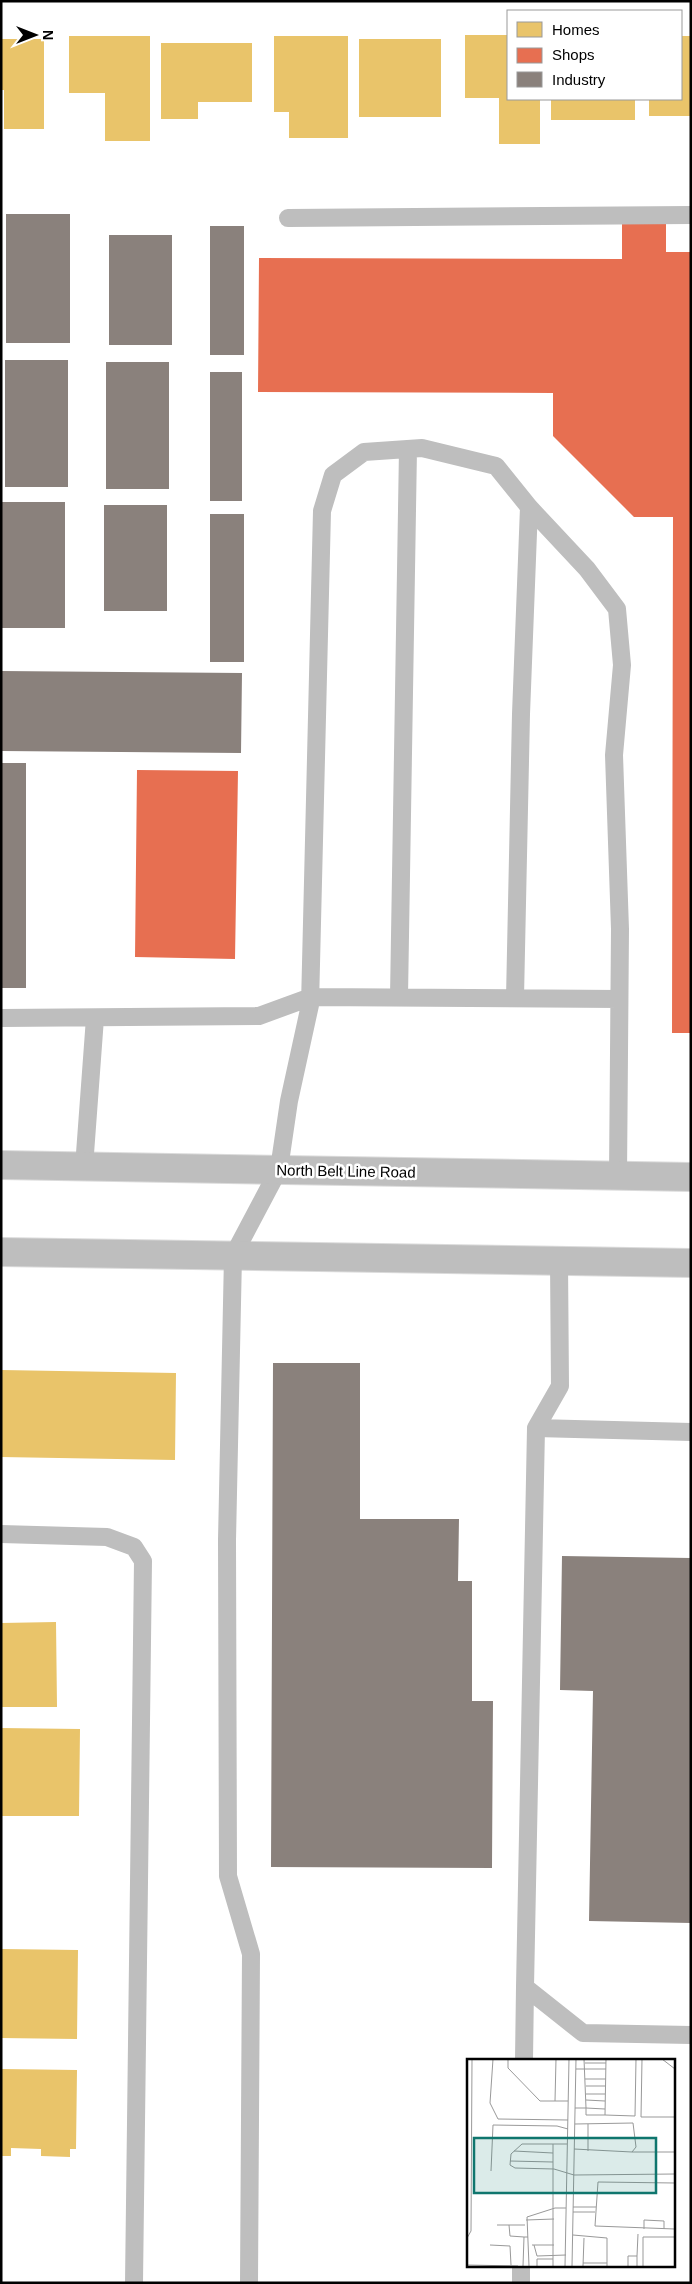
<svg xmlns="http://www.w3.org/2000/svg" width="692" height="2284" font-family="Helvetica,sans-serif">
<style>
.homes{fill:#e9c46a}
.shops{fill:#e76f51}
.industry{fill:#8a817c}
.lines{fill:none;stroke-linecap:round;stroke-linejoin:round}
.primary-casing{stroke:#dbdbdb;stroke-width:30}
.lane{stroke:#bebebe;stroke-width:18}
.primary{stroke:#bebebe;stroke-width:28}
.labels{text-anchor:middle;dominant-baseline:central;stroke-width:5;stroke-linejoin:round;paint-order:stroke}
.street-label{font-size:15px;fill:#000;stroke:#fff}
.inset-road{fill:none;stroke:#999;stroke-width:1}
.view{fill:#0f766e;fill-opacity:0.15;stroke:#0f766e;stroke-width:2.5}
.inset-edge{fill:none;stroke:#000;stroke-width:2.5}
</style>
<rect width="100%" height="100%" fill="#fff"/>
<path class="homes" d="M465,35H508V99H540V144H499V98H465Z
M69,36H150V141H105V93H69Z
M274,36H348V138H289V112H274Z
M681,36H691V116H649V99H681Z
M1,39H44V129H4V90H1Z
M359,39H441V117H359Z
M161,43H252V102H198V119H161Z
M551,99H635V120H551Z
M1,1370L176,1373L175,1460L1,1457Z
M56,1622L57,1707H1V1623Z
M1,1728L80,1729L79,1816H1Z
M1,1949L78,1950L77,2039L1,2038Z
M1,2069L77,2070L76,2149H70V2157L41,2156V2149L11,2148V2156H1Z"/>
<path class="shops" d="M622,220H666V252H691V1033H672L673,517H634L553,436V393L258,392L259,258L622,259Z
M137,770L238,771L235,959L135,957Z"/>
<path class="industry" d="M6,214H70V343H6Z
M210,226H244V355H210Z
M109,235H172V345H109Z
M5,360H68V487H5Z
M106,362H169V489H106Z
M210,372H242V501H210Z
M1,502H65V628H1Z
M104,505H167V611H104Z
M210,514H244V662H210Z
M1,671L242,673L241,753L1,751Z
M1,763H26V988H1Z
M273,1363H360V1519H459L458,1581H472V1701H493L492,1868L271,1867Z
M562,1556L691,1558V1923L589,1921L593,1691L560,1690Z"/>
<g class="lines">
<g class="primary-casing">
<path id="primary" d="M1,1165L691,1177
M1,1252L691,1263"/>
</g>
<path class="lane" d="M288,218L691,215
M399,997L408,449
M515,998L521,714L529,507
M1,1018L259,1016L311,997L619,999
M84,1167L95,1018
M559,1261L560,1386L536,1428L525,1987L583,2033L691,2035
M536,1428L691,1432
M1,1534L107,1537L134,1547L143,1561L134,2283
M524,2060L525,1987
M249,2283L251,1954L228,1876L227,1540L233,1256L279,1169L289,1101L310,1005L322,511L333,475L364,452L422,448L496,466L529,507L587,569L617,609L622,665L614,755L620,929L618,1176
M521,2283V2265"/>
<use href="#primary" class="primary"/>
</g>
<g class="labels">
<g class="street-label">
<text transform="translate(346 1171) rotate(1)">North Belt Line Road</text>
</g>
</g>
<g transform="translate(467 2059)">
<rect width="208" height="208" fill="#fff"/>
<path class="inset-road" d="M26,0L23,44L31,60L101,61M41,0V9L73,42H101M117,0L119,49M175,0L174,58H208M195,0L208,10M118,4H139M109,10H139M118,20H139M119,27H139M119,35H138M119,41L138,42M88,42L89,0M108,49H119V56H138L139,0M119,49L138,50M138,56L168,57L169,0M100,85H55L44,95L43,106L48,109L87,110L107,116L208,115M107,90L165,93L169,88L166,64L108,65M47,92L86,94M121,92V65M165,93H208M43,102L86,103M24,112L26,66L90,67L101,70M208,124L131,123L128,167L208,170M106,148H129M106,153H128M59,161L87,160M30,166H58M42,166L43,177L57,178M177,170V161L197,162V170M106,176L140,179V207M0,179L4,172L5,0M23,186L43,187L44,206M65,186H87M67,186L70,197L99,196M170,197L171,175M116,204H140M0,206L51,207M56,207L57,178H61M62,207L60,158L88,149H99M70,207V200H86M86,207V85M98,207L102,0M105,207L109,0M116,207L117,179M161,207V197H170V207M176,207V178H208"/>
<path class="view" d="M7,79H189V134H7Z"/>
<rect width="208" height="208" class="inset-edge"/>
</g>
<rect width="692" height="2284" fill="none" stroke="#000000" stroke-width="5"/>
<rect x="507" y="10" width="175" height="90" fill="#ffffff" stroke="#999999"/>
<rect x="517" y="22" width="25" height="15" fill="#e9c46a" stroke="#999999"/>
<text x="552" y="35" font-size="15" fill="#000000">Homes</text>
<rect x="517" y="48" width="25" height="15" fill="#e76f51" stroke="#999999"/>
<text x="552" y="60" font-size="15" fill="#000000">Shops</text>
<rect x="517" y="72" width="25" height="15" fill="#8a817c" stroke="#999999"/>
<text x="552" y="85" font-size="15" fill="#000000">Industry</text>
<g transform="translate(35 35) rotate(90)" stroke="#ffffff" stroke-width="4" paint-order="stroke">
<path d="M0-4L9 19L0 12L-9 19Z" fill="#000000"/>
<text y="-8" font-size="14" font-weight="bold" text-anchor="middle" fill="#000000">N</text>
</g>
</svg>
